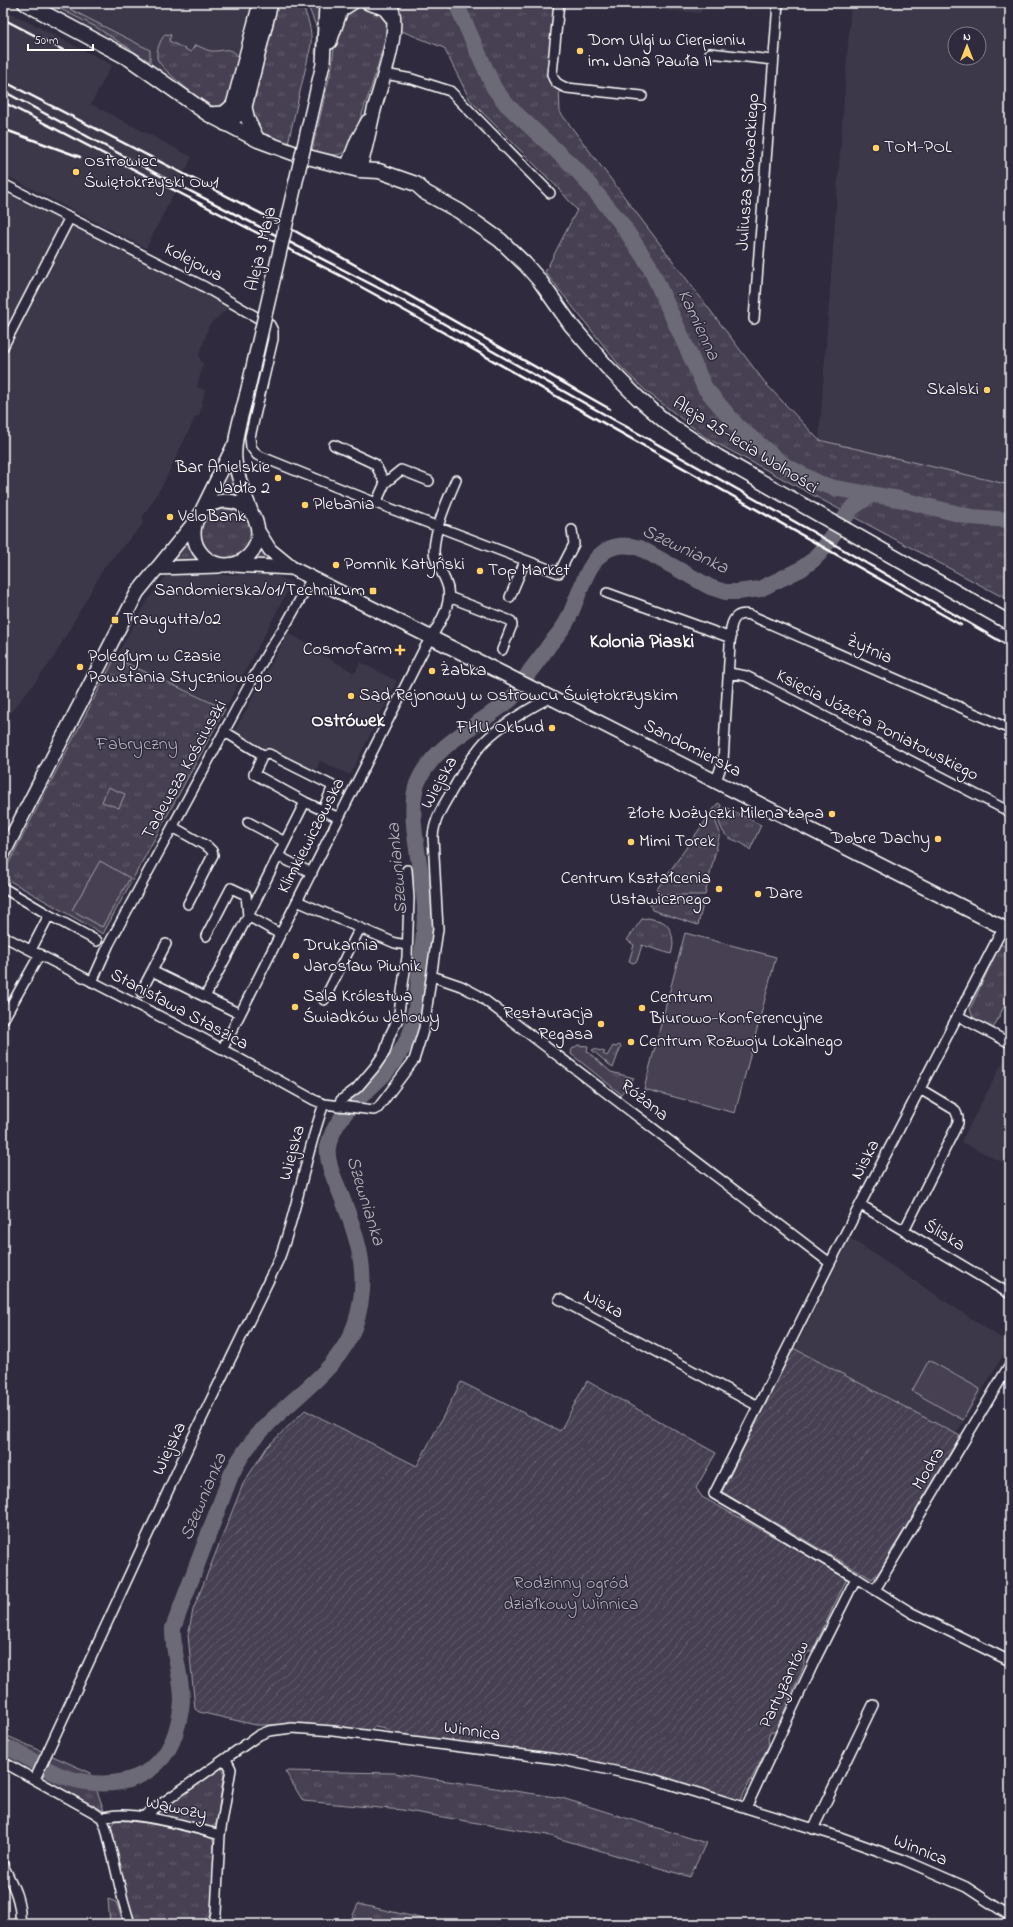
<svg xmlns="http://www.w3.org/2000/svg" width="1013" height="1927" font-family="'Indie Flower',sans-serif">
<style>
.built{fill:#3c3749;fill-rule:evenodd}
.grass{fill:url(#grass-tufts);stroke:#a2a0a8}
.garden{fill:url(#garden-furrows);stroke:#a2a0a8}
.pitch{fill:#464152;stroke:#a2a0a8}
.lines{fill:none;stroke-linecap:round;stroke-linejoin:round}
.river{stroke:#6d6a77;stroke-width:16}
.street-casing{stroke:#fff;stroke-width:12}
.secondary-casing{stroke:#fff;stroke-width:16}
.primary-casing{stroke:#fff;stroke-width:17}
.street{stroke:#2f2a3d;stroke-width:9}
.secondary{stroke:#2f2a3d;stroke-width:13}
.primary{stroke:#2f2a3d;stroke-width:14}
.rail{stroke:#fff;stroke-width:2.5}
.secondary-bridge-casing{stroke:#fff;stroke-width:16;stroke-linecap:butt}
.secondary-bridge{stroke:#2f2a3d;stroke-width:13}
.poi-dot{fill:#ffd166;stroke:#2f2a3d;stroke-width:1.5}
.labels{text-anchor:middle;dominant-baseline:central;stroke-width:3;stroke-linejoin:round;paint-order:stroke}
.poi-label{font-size:18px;fill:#fff;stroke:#2f2a3d;text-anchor:start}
.street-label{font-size:18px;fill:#fff;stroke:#2f2a3d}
.park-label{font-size:18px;fill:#b5b3ba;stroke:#2f2a3d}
.water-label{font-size:19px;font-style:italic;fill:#b6b4bb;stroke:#2f2a3d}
.neighbourhood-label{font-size:19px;font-weight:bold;fill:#fff;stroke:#2f2a3d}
</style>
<defs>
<pattern id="grass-tufts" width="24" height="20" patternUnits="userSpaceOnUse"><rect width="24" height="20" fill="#464152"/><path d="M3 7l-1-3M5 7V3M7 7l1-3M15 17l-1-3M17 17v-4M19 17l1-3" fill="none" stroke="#625e6c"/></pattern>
<pattern id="garden-furrows" width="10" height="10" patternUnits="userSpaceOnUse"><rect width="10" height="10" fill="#464152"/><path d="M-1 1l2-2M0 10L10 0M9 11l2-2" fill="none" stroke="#625e6c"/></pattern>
</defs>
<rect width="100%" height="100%" fill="#2f2a3d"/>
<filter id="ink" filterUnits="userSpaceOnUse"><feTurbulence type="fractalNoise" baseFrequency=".025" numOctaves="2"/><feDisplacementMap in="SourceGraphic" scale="8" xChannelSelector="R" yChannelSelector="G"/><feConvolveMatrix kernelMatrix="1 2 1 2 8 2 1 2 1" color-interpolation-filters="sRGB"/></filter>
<g filter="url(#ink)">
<path class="built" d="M25,3H260L220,114Z
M569,3H702L701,13Z
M851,3H1010V485L819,440ZM955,34H979V58H955Z
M3,9L112,65L91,104L192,157L146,248L3,174Z
M3,184L247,310H226L209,325L199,357L203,364L197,387L205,390L199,416H196L163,484L142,518L143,524L105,566L51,662L3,722Z
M167,575H275L292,583L225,709L115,658L149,598Z
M288,633L320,650L319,653L355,673L360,662L397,681L350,775L320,761L314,773L234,732Z
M1008,1052L1010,1054V1166L961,1142Z
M850,1238L1010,1344L956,1434L795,1349Z"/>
<path class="grass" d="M49,3H58L150,50V62L96,27Z
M274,3H301C308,17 312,29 311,45L288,143C265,136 262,136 249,115Z
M307,3H318C327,17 321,40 317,55L315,54L317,29Z
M389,3H559L552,74L559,85L560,112L766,384L819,440L1010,485V601L705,437L646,391L620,366L545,272L577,210L558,188L470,100L444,48L394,28Z
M357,7L379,11C382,15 386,19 387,24C389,37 354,145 345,152C335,158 322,153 312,150L332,66L335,39L340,19Z
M165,34L171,35L169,41L191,52L195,45C200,46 205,50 211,51C225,52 230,44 240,59L234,102L208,114L213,106C203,103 159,68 157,58C156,50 160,41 165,34Z
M229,469L239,498L229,495L217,496Z
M201 534a25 25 0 1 1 50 0a25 25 0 1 1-50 0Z
M188,541L192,553L197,560H172Z
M261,549L271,560L254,559Z
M115,658L225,709L103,934L3,877V874Z
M718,803L721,805L718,816L715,820L720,833L705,895H660L657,889Z
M725,807L761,825L750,850C736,835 727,846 719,822Z
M661,900H704L698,925L652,910L650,904Z
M648,918C652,919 657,920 661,921C673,926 675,944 671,954L642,945L637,961L633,963L629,961L634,945L627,940L642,919Z
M1000,944L1010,949V994L993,1029L973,1018L970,1009Z
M578,1045L588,1046L587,1051L611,1072L634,1078L621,1094L571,1054L572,1049Z
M619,1045L621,1046L613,1068L592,1050L594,1049L605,1052L603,1054L607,1056L613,1046L616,1047Z
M3,1734L91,1773L104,1811L3,1758Z
M219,1767L223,1769L224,1773L217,1822L214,1826L209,1828L158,1815V1810Z
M285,1771L394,1773L562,1798L706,1843L690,1877L547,1835L402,1810L303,1801Z
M115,1820L152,1821L212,1837L214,1845V1904L210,1924H135C123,1892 117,1859 111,1826Z
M108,1899L116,1902L124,1924H110Z
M358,1904L446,1924H349Z"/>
<path class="garden" d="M793,1348L960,1436L878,1574L872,1579L722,1492Z
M587,1381L716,1453L696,1488L702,1497L845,1576L846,1580L812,1652H808L804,1659V1666L775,1732H770L768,1737L769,1745L740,1801L654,1775L391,1734L385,1728L375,1726L371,1731L318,1725H256L199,1712L195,1709L188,1635L193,1610L243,1484L267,1447L305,1410L417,1466L461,1382L560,1431Z"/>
<path class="pitch" d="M108,787L125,794L119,808L102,802Z
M100,861L130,878L102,927L72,910Z
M685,933L776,957L735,1113L644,1089Z
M929,1360L980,1389L963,1420L912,1391Z"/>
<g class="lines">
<path class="river" d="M456,3L494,88L507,105L577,170L621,223L649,265L705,388L737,426L784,465L819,483L834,488L899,499L971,517L1010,520
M3,1746C25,1753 43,1770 65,1777C115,1793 165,1780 178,1724C180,1716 182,1708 182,1700C182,1676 172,1652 173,1628L231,1475C240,1456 252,1440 267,1425C297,1394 340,1368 355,1325C371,1277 359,1240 341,1195C335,1180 326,1163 328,1147C334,1115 366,1094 386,1072C395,1061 404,1047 410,1034C417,1017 417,997 419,979C421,955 426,930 425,906C423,874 406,813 417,784C433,744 480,725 511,699C519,691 524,680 530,671C537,662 544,653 550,644C556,637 563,629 567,621C584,589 589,533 640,548L710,587L725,592H737L760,589L801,569L813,560L820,553L852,508L871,495"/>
<g class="street-casing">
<path id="street" d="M559,3L552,74C554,83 559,85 567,88L642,96
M710,53L773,60
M385,74L412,79L450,91L550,193
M3,184L203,286L270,325L273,331V339L250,437L251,447L257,455L376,503L559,573L574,544L572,530
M754,319L778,3
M3,347L70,217
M334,445L375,464L385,483L376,503
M385,483L401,470L429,481
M607,593L731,638
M449,597L511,621L512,625L502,650
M510,597L525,561
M729,673L746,676L1010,812
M225,732L263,755L254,774L305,802
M263,755L269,754L333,786L323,810
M716,781L723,761L731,628C733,617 739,612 750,615L1010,729
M248,822L285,842
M173,827L208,847L212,851L213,855L188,904
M278,856L312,873
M5,889L49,915
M297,901L395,943L407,945
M1003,928L830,1263L714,1494L856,1578L912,1613L1010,1661
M280,934L248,916L305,802L339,818
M3,936L202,1038L314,1100L324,1104L374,1110L378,1108L414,1060L424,1028L438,929L433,837C434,819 444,804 453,789C462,773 472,755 485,741C503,723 528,709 551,697
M166,944L152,971L240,1014
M31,950L49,915L97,941
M432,976L461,986L478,995L830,1263
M92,982L109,944L251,682L269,650L288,621L312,578
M141,992L152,971
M205,997L248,916L246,895L231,888L206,936
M324,1000L360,928
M958,1016L1010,1043
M3,1020L40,954
M222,1050L424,649C435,630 456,604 446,582C442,571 434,562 434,551C435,527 447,501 456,480
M338,1107L341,1100L357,1088L374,1068L385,1052L390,1035L398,1019L407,957L409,898L407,870
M861,1205L1010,1294
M904,1231L958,1123V1117L955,1110L920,1089
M559,1299L758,1406
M875,1590L1010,1364
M3,1762L93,1812L102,1818L106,1828L123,1900L130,1924
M35,1779L192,1439L279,1259C298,1209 305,1155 324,1104
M746,1808L815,1660L856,1578
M144,1816L259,1735L269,1731L292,1728L333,1731L557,1759L653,1779L837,1836L904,1860L966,1887L1010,1916
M102,1818C125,1807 195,1828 220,1835
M813,1829L873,1705
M3,1865C13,1885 22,1902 20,1924
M213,1924L216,1913L220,1835L231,1769L226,1759"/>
</g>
<g class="secondary-casing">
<path id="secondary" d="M368,3L384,8L392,18
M332,9L341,10L352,3
M330,42L341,10
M323,64L326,6
M245,107L248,120L258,140
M208,114L224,113L233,105L260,3
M225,124L239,115L245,107L271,3
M347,167L357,141L368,121
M359,170C366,150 369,130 374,110C380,86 404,24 389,3
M247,393C242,414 233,439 235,460C237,479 246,497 252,514
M194 533a32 32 0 1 1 64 0a32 32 0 1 1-64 0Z
M202,510L233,447
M258,531L270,550L292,568L510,677L1010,931
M234,565L292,568
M157,568L219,566
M3,854L137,593L197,519"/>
</g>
<g class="primary-casing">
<path id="primary" d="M25,3L130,59L208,114L258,140L296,154L359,170L379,171L416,184L426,193L459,211L500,240L525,264L540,281L571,325L607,367L638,398L667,423L718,457L1010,623"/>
</g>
<use href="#street" class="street"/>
<use href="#secondary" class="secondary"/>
<use href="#primary" class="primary"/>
<path class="rail" d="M3,19L63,50
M3,81L295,231L610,409
M3,91L157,174L400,299L813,532L1010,647
M3,102L343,277L407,312L961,625
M3,129L80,157"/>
<g class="secondary-bridge-casing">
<path id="secondary-bridge" d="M247,393L323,64"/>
</g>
<use href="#secondary-bridge" class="secondary-bridge"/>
</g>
</g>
<g class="poi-dot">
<circle cx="580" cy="51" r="4"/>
<circle cx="876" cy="148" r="4"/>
<circle cx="76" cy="172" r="4"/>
<circle cx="987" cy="390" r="4"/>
<circle cx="278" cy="478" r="4"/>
<circle cx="305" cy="505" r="4"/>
<circle cx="170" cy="517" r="4"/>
<circle cx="336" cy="565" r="4"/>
<circle cx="480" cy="571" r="4"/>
<rect x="369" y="587" width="8" height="8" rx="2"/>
<rect x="111" y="616" width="8" height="8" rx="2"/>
<path d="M398 644h4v4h4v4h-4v4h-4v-4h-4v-4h4z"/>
<circle cx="80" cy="667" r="4"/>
<circle cx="432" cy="671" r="4"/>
<circle cx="351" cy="696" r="4"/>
<circle cx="552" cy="728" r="4"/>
<circle cx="832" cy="814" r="4"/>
<circle cx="938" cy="839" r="4"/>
<circle cx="631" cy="842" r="4"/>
<circle cx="719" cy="889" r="4"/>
<circle cx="758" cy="894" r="4"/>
<circle cx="296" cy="956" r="4"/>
<circle cx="295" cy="1007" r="4"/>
<circle cx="642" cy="1008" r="4"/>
<circle cx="601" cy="1024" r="4"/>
<circle cx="631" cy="1042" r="4"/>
</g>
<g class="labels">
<g class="poi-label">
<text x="588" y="41">Dom Ulgi w Cierpieniu<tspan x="588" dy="21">im. Jana Pawła II</tspan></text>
<text x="884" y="148">TOM-POL</text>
<text x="84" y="162">Ostrowiec<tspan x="84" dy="21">Świętokrzyski Ow1</tspan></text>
<text x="979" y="390" text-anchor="end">Skalski</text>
<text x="270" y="468" text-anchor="end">Bar Anielskie<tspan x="270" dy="21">Jadło 2</tspan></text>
<text x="313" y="505">Plebania</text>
<text x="178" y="517">VeloBank</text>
<text x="344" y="565">Pomnik Katyński</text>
<text x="488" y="571">Top Market</text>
<text x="365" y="591" text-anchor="end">Sandomierska/01/Technikum</text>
<text x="123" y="620">Traugutta/02</text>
<text x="392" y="650" text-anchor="end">Cosmofarm</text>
<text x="88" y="657">Poległym w Czasie<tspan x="88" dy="21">Powstania Styczniowego</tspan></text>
<text x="440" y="671">Żabka</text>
<text x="359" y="696">Sąd Rejonowy w Ostrowcu Świętokrzyskim</text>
<text x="544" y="728" text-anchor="end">FHU Okbud</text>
<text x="824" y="814" text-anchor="end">Złote Nożyczki Milena Łapa</text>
<text x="930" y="839" text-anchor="end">Dobre Dachy</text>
<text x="639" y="842">Mimi Torek</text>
<text x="711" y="879" text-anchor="end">Centrum Kształcenia<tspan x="711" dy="21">Ustawicznego</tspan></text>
<text x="766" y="894">Dare</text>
<text x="304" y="946">Drukarnia<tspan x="304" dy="21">Jarosław Piwnik</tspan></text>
<text x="303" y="997">Sala Królestwa<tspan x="303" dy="21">Świadków Jehowy</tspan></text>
<text x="650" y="998">Centrum<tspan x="650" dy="21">Biurowo-Konferencyjne</tspan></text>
<text x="593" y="1014" text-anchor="end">Restauracja<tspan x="593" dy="21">Regasa</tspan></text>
<text x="639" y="1042">Centrum Rozwoju Lokalnego</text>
</g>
<g class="street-label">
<text transform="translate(749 172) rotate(-86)">Juliusza Słowackiego</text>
<text transform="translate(262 249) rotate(-77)">Aleja 3 Maja</text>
<text transform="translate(193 263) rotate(28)">Kolejowa</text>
<text transform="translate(745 446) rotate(32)">Aleja 25-lecia Wolności</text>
<text transform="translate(869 650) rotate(24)">Żytnia</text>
<text transform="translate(877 726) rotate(27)">Księcia Józefa Poniatowskiego</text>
<text transform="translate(692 749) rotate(27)">Sandomierska</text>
<text transform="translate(185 770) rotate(-61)">Tadeusza Kościuszki</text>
<text transform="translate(440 783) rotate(-61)">Wiejska</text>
<text transform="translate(312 836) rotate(-63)">Klimkiewiczowska</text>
<text transform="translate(179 1010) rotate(28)">Stanisława Staszica</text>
<text transform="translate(644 1101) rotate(38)">Różana</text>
<text transform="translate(293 1153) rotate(-75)">Wiejska</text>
<text transform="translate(866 1160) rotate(-63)">Niska</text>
<text transform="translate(944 1236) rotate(31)">Śliska</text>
<text transform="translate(603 1305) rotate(28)">Niska</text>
<text transform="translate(170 1449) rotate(-65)">Wiejska</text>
<text transform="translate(929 1469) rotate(-59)">Modra</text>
<text transform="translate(785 1685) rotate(-65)">Partyzantów</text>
<text transform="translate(472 1732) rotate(8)">Winnica</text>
<text transform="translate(176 1809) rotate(12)">Wąwozy</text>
<text transform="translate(920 1851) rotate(22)">Winnica</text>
</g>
<g class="park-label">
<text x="137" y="745">Fabryczny</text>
<text x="571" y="1584">Rodzinny ogród<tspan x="571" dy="21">działkowy Winnica</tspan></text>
</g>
<g class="water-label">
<text transform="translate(698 325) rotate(65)">Kamienna</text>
<text transform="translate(685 550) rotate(25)">Szewnianka</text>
<text transform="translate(398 869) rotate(-95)">Szewnianka</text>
<text transform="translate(365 1201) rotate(73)">Szewnianka</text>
<text transform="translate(204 1497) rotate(-67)">Szewnianka</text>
</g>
<g class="neighbourhood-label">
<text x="642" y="642">Kolonia Piaski</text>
<text x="348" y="721">Ostrówek</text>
</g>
</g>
<rect width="1013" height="1927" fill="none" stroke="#2f2a3d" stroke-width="16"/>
<rect x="8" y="8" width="997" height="1911" fill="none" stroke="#fff" stroke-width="1.5" filter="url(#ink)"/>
<g transform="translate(967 46)"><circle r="19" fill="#2f2a3d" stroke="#827f8b"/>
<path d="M0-3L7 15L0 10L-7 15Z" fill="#ffd166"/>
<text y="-6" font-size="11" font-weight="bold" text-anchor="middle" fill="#ffffff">N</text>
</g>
<path d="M28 44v6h65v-6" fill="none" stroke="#ffffff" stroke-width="2"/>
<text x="34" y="44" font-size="12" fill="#ffffff" stroke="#2f2a3d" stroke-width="3" paint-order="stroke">50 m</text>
</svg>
